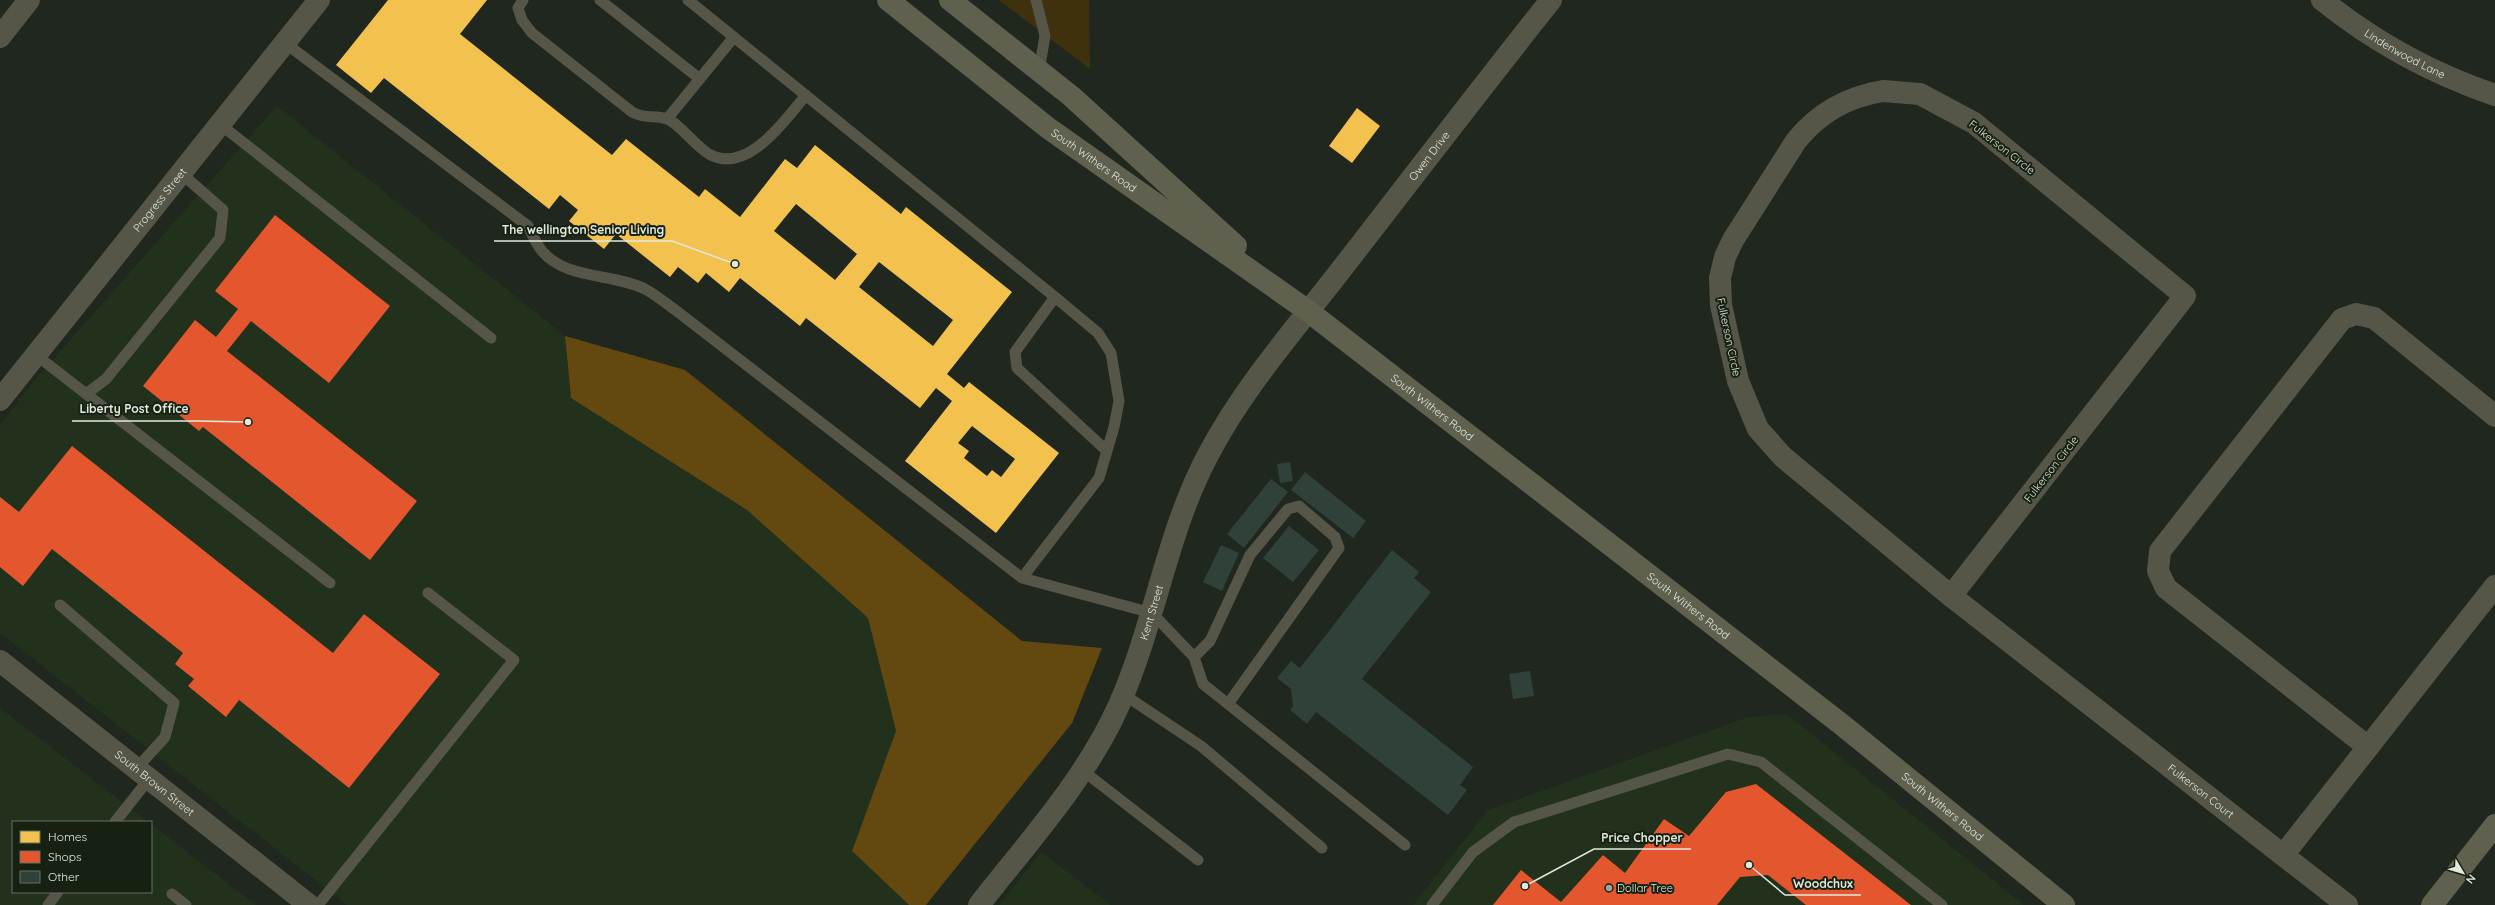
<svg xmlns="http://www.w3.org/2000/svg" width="2495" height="905" font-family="Quicksand,sans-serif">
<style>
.built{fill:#22311c}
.green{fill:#40310e}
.forest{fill:#634810}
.homes{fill:#f2c14e;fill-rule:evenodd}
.shops{fill:#e4572e}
.building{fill:#2f4138}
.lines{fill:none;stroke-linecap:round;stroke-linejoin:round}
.service{stroke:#555647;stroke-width:11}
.minor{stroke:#555647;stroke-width:22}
.secondary{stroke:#5f604e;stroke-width:22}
.poi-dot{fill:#9da59b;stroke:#162111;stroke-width:1.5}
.labels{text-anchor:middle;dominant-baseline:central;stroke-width:4;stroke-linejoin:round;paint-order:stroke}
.street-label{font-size:11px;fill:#e1e9de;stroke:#162111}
.poi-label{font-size:11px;fill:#e1e9de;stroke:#162111;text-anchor:start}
.leader{fill:none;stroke:#e1e9de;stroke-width:1.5}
.callout-dot{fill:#e1e9de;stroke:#162111;stroke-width:1.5}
.callout-label{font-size:12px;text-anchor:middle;font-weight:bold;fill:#e1e9de;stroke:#162111;stroke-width:4;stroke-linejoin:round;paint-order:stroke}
</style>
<rect width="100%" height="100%" fill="#20271e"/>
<path class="built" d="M277,106L565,336L571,398L747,510L868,618L896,731L852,851L909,905H347L0,633V425L32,383Z
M0,708L148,822H13V892H151V824L256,905H0Z
M1787,714L2024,905H1413L1488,810L1748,717Z
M1041,852L1111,905H999Z"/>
<path class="green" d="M999,0H1089L1090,69Z"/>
<path class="forest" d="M565,336L685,370L1022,641L1102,648L1072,723L926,905H909L852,851L896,731L868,618L747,510L571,398Z"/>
<path class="homes" d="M388,0H487L460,34L612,155L626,139L699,197L705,189L740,217L785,159L797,168L815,145L901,214L906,207L1012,292L947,374L964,388L969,382L1059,453L996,533L905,461L952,401L936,388L920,408L806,318L800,326L740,278L729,292L706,273L698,283L678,267L670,277L616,234L604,249L569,221L578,210L560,195L549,209L384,78L371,93L336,65ZM796,204L857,254L835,280L774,231ZM879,262L953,320L933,346L859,287ZM972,426L1015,459L1001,477L992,470L987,476L964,458L969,451L958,443Z
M1357,108L1380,126L1352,163L1329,146Z"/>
<path class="shops" d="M275,215L390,306L329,383L251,321L227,351L417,501L370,560L203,427L199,431L143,386L195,320L216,337L238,309L215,291Z
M72,446L333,653L364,614L440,674L349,788L239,700L226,717L188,686L194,679L175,664L183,653L52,549L23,586L0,567V497L19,512Z
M1756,784L1911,905H1806L1768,875L1740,877L1717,905H1493L1521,870L1561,902L1603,855L1625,873L1664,819L1689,836L1726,792Z"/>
<path class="building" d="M1290,462L1293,481L1280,483L1277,464Z
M1305,472L1366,521L1353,538L1291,490Z
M1271,479L1288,492L1244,548L1227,534Z
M1289,526L1319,550L1293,582L1263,558Z
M1221,545L1239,553L1222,591L1203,582Z
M1392,550L1419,572L1414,578L1431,592L1362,679L1473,767L1460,785L1467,790L1448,815L1316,712L1307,724L1290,710L1293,706L1291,689L1277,678L1291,661L1300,668Z
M1530,671L1534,696L1513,699L1509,674Z"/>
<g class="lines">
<path class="service" d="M523,0L518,8L522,20L532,33L632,112C647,120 654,114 667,119C679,123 696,147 709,154C747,176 786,119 806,95
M600,0L700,79
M688,0L1055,297
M1036,0L1045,36L1039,71
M285,43L528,226C532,234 536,244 542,251C566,280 613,273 645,289C656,295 667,304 678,312L1022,578L1152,613L1194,657L1203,684L1405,845
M667,119L734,37
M221,125L491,338
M36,355L330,583
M86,394L106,379L220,238L223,210L182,174
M1022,578L1099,478L1114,427L1119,401L1111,353L1098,333L1055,297L1015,352L1017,368L1107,451
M60,605L174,703L165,737L136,769
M1194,657L1210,641L1250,555L1288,509L1299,506L1335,537L1339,548L1228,704
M1123,694L1201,746L1322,848
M1082,770L1198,860
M115,822L149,779
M172,894L186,905
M48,905L58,892
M318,905L514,660L428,593
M1432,905L1473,852L1514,822L1728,754L1761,762L1942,905"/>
<g class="minor">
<path id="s1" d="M2322,0C2373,41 2433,74 2495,95"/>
<path d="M0,37L29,0"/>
<path d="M1883,91L1920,94L1974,123L2185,296L1951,596L1783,457L1758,429L1738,381L1721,305L1720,278L1725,257L1733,240L1796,141C1819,112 1847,97 1883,91Z"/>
<path id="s2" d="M0,400L319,0"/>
<path id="s3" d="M1951,596L2347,905"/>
<path id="s4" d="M0,661L309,905"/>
<path d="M2368,747L2166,588L2158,571L2160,551L2342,319L2356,314L2374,318L2495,416"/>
<path d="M2284,854L2495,586"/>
<path id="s5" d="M979,905C1029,841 1086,779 1119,705C1155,624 1166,534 1208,455C1244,386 1297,327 1344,266C1413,177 1481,88 1551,0"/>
</g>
<g class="secondary">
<path id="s6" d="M888,0L1048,128L1308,311L1533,485L1841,724L2064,905"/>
<path d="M950,0L1071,96L1236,246"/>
<path d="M2432,905L2495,825"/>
</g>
</g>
<circle class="poi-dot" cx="1609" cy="888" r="4"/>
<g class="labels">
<g class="street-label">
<text stroke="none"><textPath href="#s1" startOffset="99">Lindenwood Lane</textPath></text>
<text transform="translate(2002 147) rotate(38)">Fulkerson Circle</text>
<text stroke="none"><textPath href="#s5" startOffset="883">Owen Drive</textPath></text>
<text stroke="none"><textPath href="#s6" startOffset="261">South Withers Road</textPath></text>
<text stroke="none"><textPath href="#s2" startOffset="256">Progress Street</textPath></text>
<text transform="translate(1729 337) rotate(78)">Fulkerson Circle</text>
<text stroke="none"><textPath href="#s6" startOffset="680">South Withers Road</textPath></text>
<text transform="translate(2051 469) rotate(-52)">Fulkerson Circle</text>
<text stroke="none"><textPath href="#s6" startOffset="1004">South Withers Road</textPath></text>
<text stroke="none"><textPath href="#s5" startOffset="343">Kent Street</textPath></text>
<text stroke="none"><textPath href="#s4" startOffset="197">South Brown Street</textPath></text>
<text stroke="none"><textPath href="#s3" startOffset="317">Fulkerson Court</textPath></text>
<text stroke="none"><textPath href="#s6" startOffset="1328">South Withers Road</textPath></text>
</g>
<g class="poi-label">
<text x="1617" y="888">Dollar Tree</text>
</g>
</g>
<path class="leader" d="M735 264L672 241H494M248 422L197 421H72M1525 886L1594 849H1691M1749 865L1785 895H1861"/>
<g class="callout-dot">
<circle cx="735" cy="264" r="4"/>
<circle cx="248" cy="422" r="4"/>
<circle cx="1525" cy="886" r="4"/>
<circle cx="1749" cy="865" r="4"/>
</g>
<g class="callout-label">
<text x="583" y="234">The wellington Senior Living</text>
<text x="134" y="413">Liberty Post Office</text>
<text x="1642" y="842">Price Chopper</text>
<text x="1823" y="888">Woodchux</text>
</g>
<rect x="12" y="821" width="140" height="72" fill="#162111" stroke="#677163"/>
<rect x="20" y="831" width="20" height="12" fill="#f2c14e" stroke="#677163"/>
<text x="48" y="841" font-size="12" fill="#e1e9de">Homes</text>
<rect x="20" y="851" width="20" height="12" fill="#e4572e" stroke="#677163"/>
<text x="48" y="861" font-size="12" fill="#e1e9de">Shops</text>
<rect x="20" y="871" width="20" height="12" fill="#2f4138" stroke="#677163"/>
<text x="48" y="881" font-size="12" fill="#e1e9de">Other</text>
<g transform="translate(2463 873) rotate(128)" stroke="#162111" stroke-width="3" paint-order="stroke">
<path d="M0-3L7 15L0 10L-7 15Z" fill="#e1e9de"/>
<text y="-6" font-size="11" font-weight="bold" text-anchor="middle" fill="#e1e9de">N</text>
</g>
</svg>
